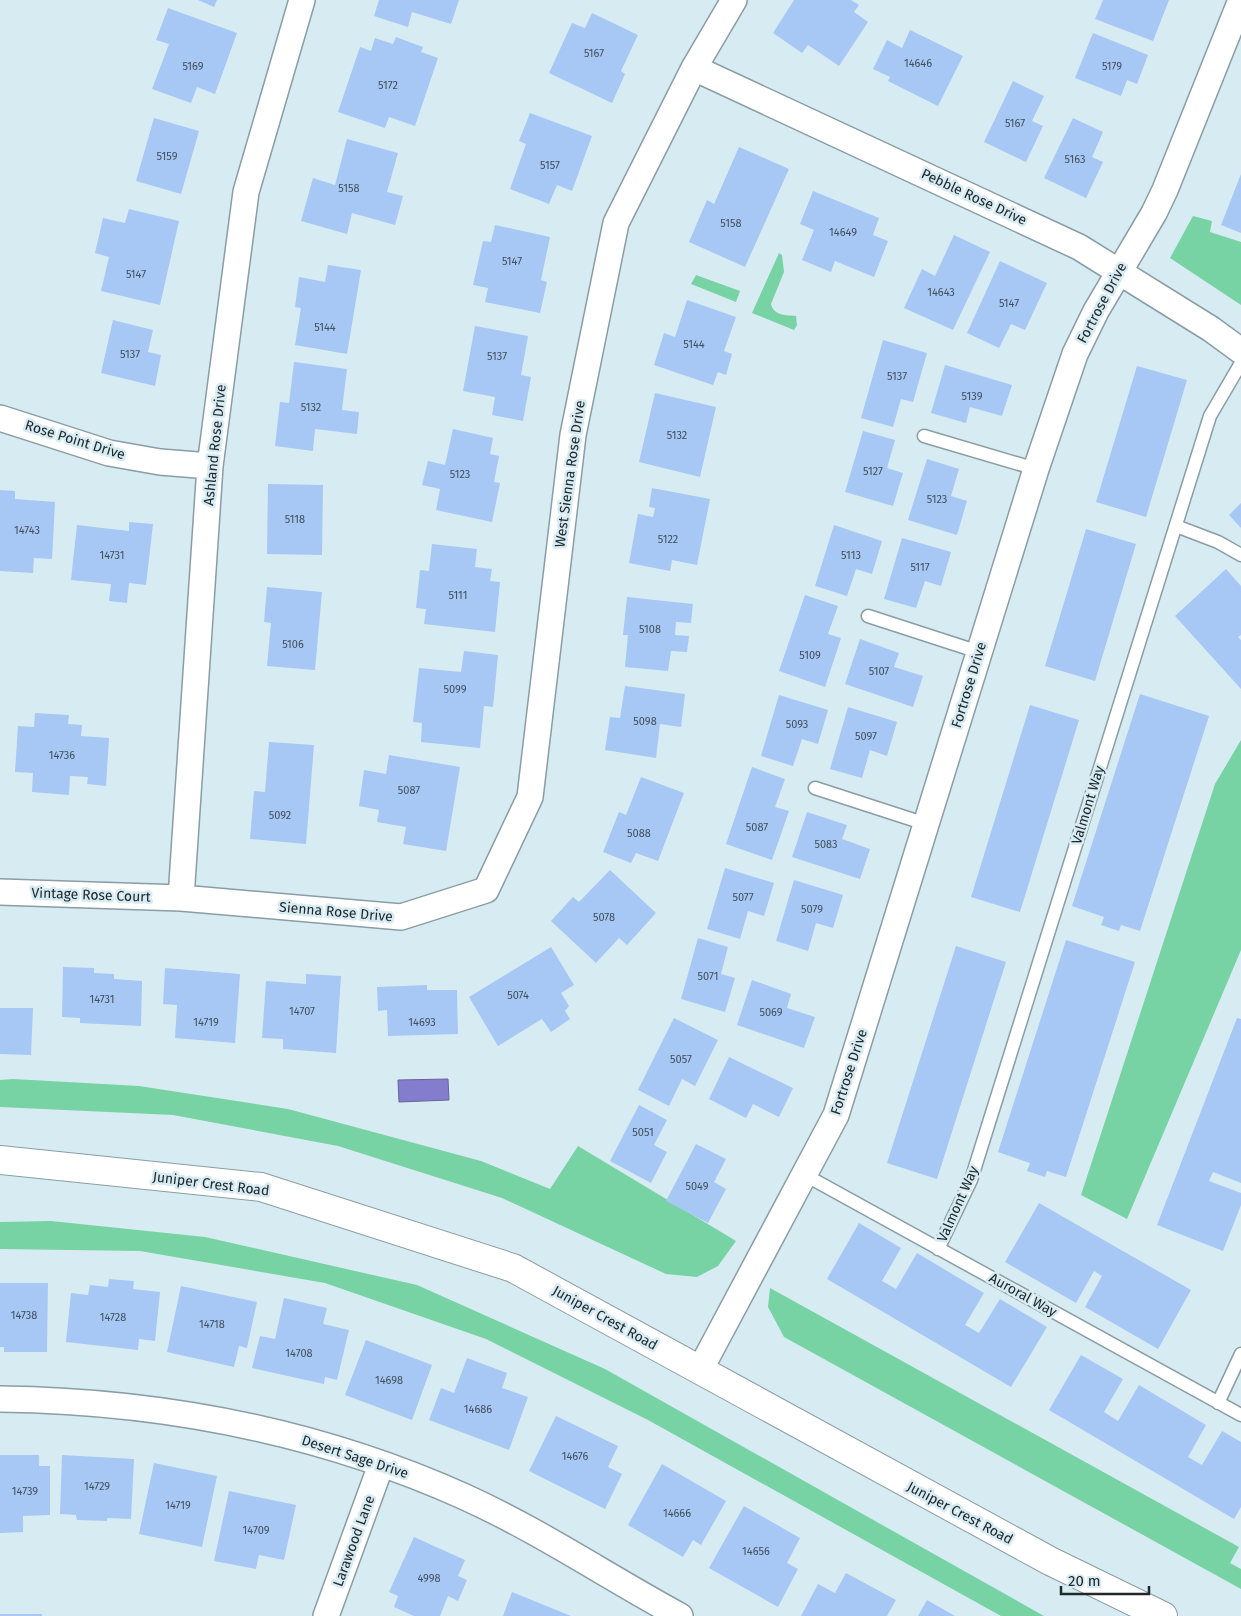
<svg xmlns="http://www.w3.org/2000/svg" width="1241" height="1616" font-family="'Fira Sans',sans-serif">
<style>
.green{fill:#77d3a4}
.water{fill:#847dcd;stroke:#66649c}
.building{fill:#a7c8f4}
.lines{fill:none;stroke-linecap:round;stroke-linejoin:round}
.service-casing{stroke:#8a9da4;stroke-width:15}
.minor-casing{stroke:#8a9da4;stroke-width:28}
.tertiary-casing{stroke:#8a9da4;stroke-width:30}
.service{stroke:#fff;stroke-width:12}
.minor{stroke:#fff;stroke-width:25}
.tertiary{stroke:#fff;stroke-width:28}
.labels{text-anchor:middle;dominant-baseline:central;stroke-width:5;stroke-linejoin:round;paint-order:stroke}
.number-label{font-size:11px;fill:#42505d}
.street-label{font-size:14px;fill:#20282b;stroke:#d7ebf3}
</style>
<rect width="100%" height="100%" fill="#d7ebf3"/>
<path class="green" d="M1193,216L1212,221L1210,232L1241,242V305L1170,258Z
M779,253L782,255L784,272L771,304C774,316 786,315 796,316L797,325L794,330L752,313Z
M696,275L740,291L736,302L691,284Z
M1241,740V950L1127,1219L1081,1195L1215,784Z
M13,1079L139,1086L288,1109L481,1161L550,1189L578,1146L736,1241L718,1266L697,1277L666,1274L502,1198L338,1146L173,1115L0,1107V1080Z
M51,1221L205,1237L417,1285L605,1369L1044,1616H1001L648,1420L486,1339L325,1283L140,1251L0,1249V1222Z
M770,1288L1239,1547L1230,1563L1241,1569V1589L784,1337L768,1307Z"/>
<path class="water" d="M448,1079L449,1100L399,1102L398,1080Z"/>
<path class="building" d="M198,0H217L214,7Z
M379,0H459L451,24L412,12L408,27L374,16Z
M794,0H851L859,5L854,12L868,22L839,66L808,45L802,53L773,33Z
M1103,0H1169L1153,41L1095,19Z
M168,8L237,33L215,94L197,87L191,103L152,89L169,44L156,40Z
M592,13L638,35L621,71L625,74L612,103L549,73L572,23L585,28Z
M910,30L963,56L938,106L888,81L890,77L873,69L887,40L902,48Z
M1093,33L1148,55L1137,84L1127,80L1121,96L1075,78Z
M396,37L423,47L421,52L438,58L415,126L389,117L385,128L338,112L360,47L371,51L375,38L393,44Z
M1013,81L1044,96L1032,121L1043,126L1026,162L984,142Z
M530,113L592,136L572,191L557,185L549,204L510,189L526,144L519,141Z
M154,118L199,131L181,194L136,181Z
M1073,118L1103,132L1092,157L1103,162L1086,198L1044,178Z
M347,139L398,153L387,192L403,196L395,225L352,213L347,234L301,221L313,178L335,185Z
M739,147L789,169L745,267L689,242L707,200L714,204Z
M1241,174V233L1221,225Z
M813,191L879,218L873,235L888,241L874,277L835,261L831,272L802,260L814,230L800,224Z
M129,209L179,221L160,305L101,291L109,257L95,253L103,218L125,223Z
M495,225L550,237L541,280L547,282L540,313L485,302L488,288L473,285L483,241L491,242Z
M954,235L990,252L953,330L904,308L922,269L935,276Z
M1000,261L1047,283L1025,330L1011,324L999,348L967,333Z
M328,265L361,270L347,354L295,345L301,308L295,307L299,277L325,282Z
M687,300L736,317L724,351L732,354L726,375L718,372L713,385L654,365L664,333L675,337Z
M113,320L153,330L148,352L161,355L155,386L101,373Z
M475,326L528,336L521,375L531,377L523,421L492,415L495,397L463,391Z
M883,340L927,353L913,402L901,399L893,427L861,418Z
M294,362L347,369L342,410L359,412L357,434L315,429L313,451L275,446L280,402L289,403Z
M945,365L1012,385L1002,416L970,407L966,423L931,413Z
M1137,366L1187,380L1146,517L1096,502Z
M655,393L716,407L700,477L639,462Z
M453,429L493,438L490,454L499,456L494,482L500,483L492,522L436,510L440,489L422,485L428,461L445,465Z
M863,431L895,440L887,468L903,473L893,506L845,492Z
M927,459L959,469L951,496L967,501L957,535L908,520Z
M268,484L323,485L322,555L267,554Z
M652,488L710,499L697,565L672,560L670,571L629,563L638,514L653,517L655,508L649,507Z
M0,490L15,491V499L55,502L52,559L34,558L33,573L0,571Z
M1241,503V528L1229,515Z
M129,522L153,524L146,585L129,583L127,603L109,601L111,584L71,580L77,525L129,531Z
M834,525L882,541L872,574L856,569L847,596L815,586Z
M1086,529L1136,544L1095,681L1045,666Z
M902,538L951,552L941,586L925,581L916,608L884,599Z
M432,544L477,549L475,567L492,569L490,581L500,582L495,632L424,624L426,609L416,608L420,570L429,571Z
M1226,569L1241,586V635L1238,637L1241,640V689L1175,616Z
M267,587L322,592L315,670L267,666L271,623L264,622Z
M805,595L838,606L828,634L841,638L825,687L779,671Z
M627,597L693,604L691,623L676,622L675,635L689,636L687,652L671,651L668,671L625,667L628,635H623Z
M860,639L899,653L894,667L923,676L913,707L845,684Z
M464,651L498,655L493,707L484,706L480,748L421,742L422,723L413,722L419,668L461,672Z
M625,686L685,694L681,727L660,724L656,758L605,750L610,717L620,718Z
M1140,694L1209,716L1140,931L1121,925L1119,931L1101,925L1104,917L1072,906Z
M779,695L828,710L818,744L802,739L793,766L761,756Z
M1030,705L1079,720L1020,912L971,897Z
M848,707L897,722L887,756L870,750L862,778L830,769Z
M35,713L69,715L68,724L82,725L81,736L109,738L106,786L87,784L88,777L70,776L69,795L32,792L33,773L15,772L18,726L34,727Z
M269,742L314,745L306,844L250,839L254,791L265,792Z
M389,755L460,767L446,851L403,844L406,827L377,822L379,810L359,806L364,770L386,774Z
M752,767L785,779L775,807L789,811L772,860L726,844Z
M641,777L684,793L658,861L636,853L631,863L603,852L619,812L626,815Z
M807,812L847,825L842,839L870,849L860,879L792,857Z
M725,868L774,883L764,916L748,911L740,939L707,929Z
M610,870L656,913L627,945L619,938L596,963L551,921L573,897L579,902Z
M794,880L843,895L833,928L816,923L808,951L776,941Z
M698,938L728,947L721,974L735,978L725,1012L681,999Z
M1066,940L1135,962L1066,1177L1047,1171L1045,1177L1027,1171L1030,1163L998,1152Z
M956,946L1006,962L937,1179L887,1163Z
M551,947L574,985L561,993L569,1006L565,1011L570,1019L551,1032L542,1019L498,1046L469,997Z
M63,967L94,968V973L114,974V979L142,981L141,1026L80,1023V1018L62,1017Z
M165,968L240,974L235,1043L175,1038L177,1005L163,1004Z
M306,974L341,976L336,1053L283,1049V1039L262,1038L266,981L306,984Z
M752,980L791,994L787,1008L815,1017L804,1048L737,1025Z
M427,985V990H457L458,1034L388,1036L387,1010L378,1011L377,987Z
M0,1008H33L31,1055L0,1054Z
M674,1018L718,1040L695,1086L682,1079L669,1106L638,1090Z
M1237,1018L1241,1019V1183L1213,1172L1209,1181L1241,1193V1205L1223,1251L1157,1225Z
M729,1057L793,1088L779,1117L753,1104L746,1118L709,1099Z
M639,1105L667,1120L654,1145L667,1152L651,1183L610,1161Z
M696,1144L726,1159L714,1182L726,1189L708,1223L666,1201Z
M1039,1203L1191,1290L1158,1349L1085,1307L1102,1276L1094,1271L1076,1303L1005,1262Z
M859,1223L901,1248L882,1281L896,1289L917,1253L984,1293L965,1325L979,1333L1000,1299L1047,1327L1011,1387L827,1279Z
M109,1279L134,1281L133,1289L160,1292L155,1341L139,1339L138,1350L66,1342L71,1293L88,1295L90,1285L108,1287Z
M0,1283H48L47,1352H4V1347H0Z
M181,1286L257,1302L247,1348L239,1346L234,1367L167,1352Z
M284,1298L327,1308L323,1324L349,1330L337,1380L325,1377L324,1384L252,1368L260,1336L275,1339Z
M366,1340L432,1365L412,1420L345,1395Z
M1081,1355L1123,1379L1104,1412L1118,1421L1139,1385L1206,1425L1188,1457L1202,1465L1222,1431L1241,1442V1507L1234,1519L1049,1410Z
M467,1358L507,1373L502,1388L528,1397L509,1450L429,1420L441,1388L454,1393Z
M556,1416L618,1446L608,1467L622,1474L605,1509L529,1471Z
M0,1455H39V1466H50V1515L23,1516V1532L0,1533Z
M62,1455L134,1459L131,1519L107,1518V1521L77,1520L76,1515L60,1514Z
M154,1463L217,1476L202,1547L139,1534Z
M662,1464L726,1501L701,1545L693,1540L683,1557L628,1525Z
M229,1491L296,1505L284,1560L259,1555L256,1569L214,1561Z
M744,1506L800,1538L787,1563L798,1569L778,1607L709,1568Z
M414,1537L465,1560L458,1576L467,1580L458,1601L448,1596L440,1616H414L394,1607L398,1596L389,1592Z
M846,1573L896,1600L887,1616H801L818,1584L835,1593Z
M512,1592L571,1616H503Z
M927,1600L955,1616H918Z
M0,1614H42V1616H0Z"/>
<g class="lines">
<g class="service-casing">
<path id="service" d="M924,436L1036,469
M1176,526L1218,542L1241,555
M868,616L979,652
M815,788L926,824
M805,1175L1241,1415
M938,1249L971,1180L1210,416L1241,363
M1218,1403L1241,1354"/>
</g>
<g class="minor-casing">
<path id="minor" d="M694,68L1079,247L1211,329L1241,351
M0,418L109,453L160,462L210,466
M0,892L181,898L401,917L486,890L530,797L573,435L616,223L694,68L734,0
M181,898L210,466L246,192L302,0
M700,1370L836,1115L1036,469L1075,354L1096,311L1154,213L1165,190L1241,0
M0,1399C161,1401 318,1431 465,1497C540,1531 608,1577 680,1616
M326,1616L381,1465"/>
</g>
<g class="tertiary-casing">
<path id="tertiary" d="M0,1160L261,1187L513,1268L1050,1561L1163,1616"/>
</g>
<use href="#service" class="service"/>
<use href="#minor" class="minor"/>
<use href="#tertiary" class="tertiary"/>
</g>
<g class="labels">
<g class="number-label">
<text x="594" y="53">5167</text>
<text x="918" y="63">14646</text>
<text x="193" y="66">5169</text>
<text x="1112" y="66">5179</text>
<text x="388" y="85">5172</text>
<text x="1015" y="123">5167</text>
<text x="167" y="156">5159</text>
<text x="1075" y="159">5163</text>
<text x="550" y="165">5157</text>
<text x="349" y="188">5158</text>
<text x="731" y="223">5158</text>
<text x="843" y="232">14649</text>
<text x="512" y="261">5147</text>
<text x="136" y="274">5147</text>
<text x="941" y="292">14643</text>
<text x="1009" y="303">5147</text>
<text x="325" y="327">5144</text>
<text x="694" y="344">5144</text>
<text x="130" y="354">5137</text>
<text x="497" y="356">5137</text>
<text x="897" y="376">5137</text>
<text x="972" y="396">5139</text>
<text x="311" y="407">5132</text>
<text x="677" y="435">5132</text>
<text x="873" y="471">5127</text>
<text x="460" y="474">5123</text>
<text x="937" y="499">5123</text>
<text x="295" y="519">5118</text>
<text x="27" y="530">14743</text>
<text x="668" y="539">5122</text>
<text x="112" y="555">14731</text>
<text x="851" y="555">5113</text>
<text x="920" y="567">5117</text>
<text x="458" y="595">5111</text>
<text x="650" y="629">5108</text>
<text x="293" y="644">5106</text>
<text x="810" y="655">5109</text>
<text x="879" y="671">5107</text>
<text x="455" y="689">5099</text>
<text x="645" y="721">5098</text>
<text x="797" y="724">5093</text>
<text x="866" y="736">5097</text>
<text x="62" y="755">14736</text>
<text x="409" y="790">5087</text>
<text x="280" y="815">5092</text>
<text x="757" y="827">5087</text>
<text x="639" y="833">5088</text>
<text x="826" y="844">5083</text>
<text x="743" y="897">5077</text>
<text x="812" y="909">5079</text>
<text x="604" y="917">5078</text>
<text x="708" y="976">5071</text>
<text x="518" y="995">5074</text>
<text x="102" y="999">14731</text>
<text x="302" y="1011">14707</text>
<text x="771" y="1012">5069</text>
<text x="206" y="1022">14719</text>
<text x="422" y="1022">14693</text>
<text x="681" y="1059">5057</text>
<text x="643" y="1132">5051</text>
<text x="697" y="1186">5049</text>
<text x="24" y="1315">14738</text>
<text x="113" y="1317">14728</text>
<text x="212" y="1324">14718</text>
<text x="299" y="1353">14708</text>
<text x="389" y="1380">14698</text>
<text x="478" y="1409">14686</text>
<text x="575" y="1456">14676</text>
<text x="97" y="1486">14729</text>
<text x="25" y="1491">14739</text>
<text x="178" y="1505">14719</text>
<text x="677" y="1513">14666</text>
<text x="256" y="1530">14709</text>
<text x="756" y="1551">14656</text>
<text x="429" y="1578">4998</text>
</g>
<g class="street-label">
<text transform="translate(974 197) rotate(25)">Pebble Rose Drive</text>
<text transform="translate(1102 303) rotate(-62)">Fortrose Drive</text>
<text transform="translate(75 440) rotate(17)">Rose Point Drive</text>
<text transform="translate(215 445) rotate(-84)">Ashland Rose Drive</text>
<text transform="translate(570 474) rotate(-82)">West Sienna Rose Drive</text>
<text transform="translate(969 685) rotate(-73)">Fortrose Drive</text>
<text transform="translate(1088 805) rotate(-73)">Valmont Way</text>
<text transform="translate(91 895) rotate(2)">Vintage Rose Court</text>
<text transform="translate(336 912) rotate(5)">Sienna Rose Drive</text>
<text transform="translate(849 1072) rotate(-72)">Fortrose Drive</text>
<text transform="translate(211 1184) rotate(7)">Juniper Crest Road</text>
<text transform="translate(958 1204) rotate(-66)">Valmont Way</text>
<text transform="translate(1023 1295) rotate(29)">Auroral Way</text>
<text transform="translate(605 1318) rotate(29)">Juniper Crest Road</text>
<text transform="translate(355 1457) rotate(18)">Desert Sage Drive</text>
<text transform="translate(960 1513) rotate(28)">Juniper Crest Road</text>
<text transform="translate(354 1541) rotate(-70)">Larawood Lane</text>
</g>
</g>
<path d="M1061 1586v8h88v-8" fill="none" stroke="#20282b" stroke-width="2.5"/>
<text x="1068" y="1586" font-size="15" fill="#20282b" stroke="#d7ebf3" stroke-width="4" paint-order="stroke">20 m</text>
</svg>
